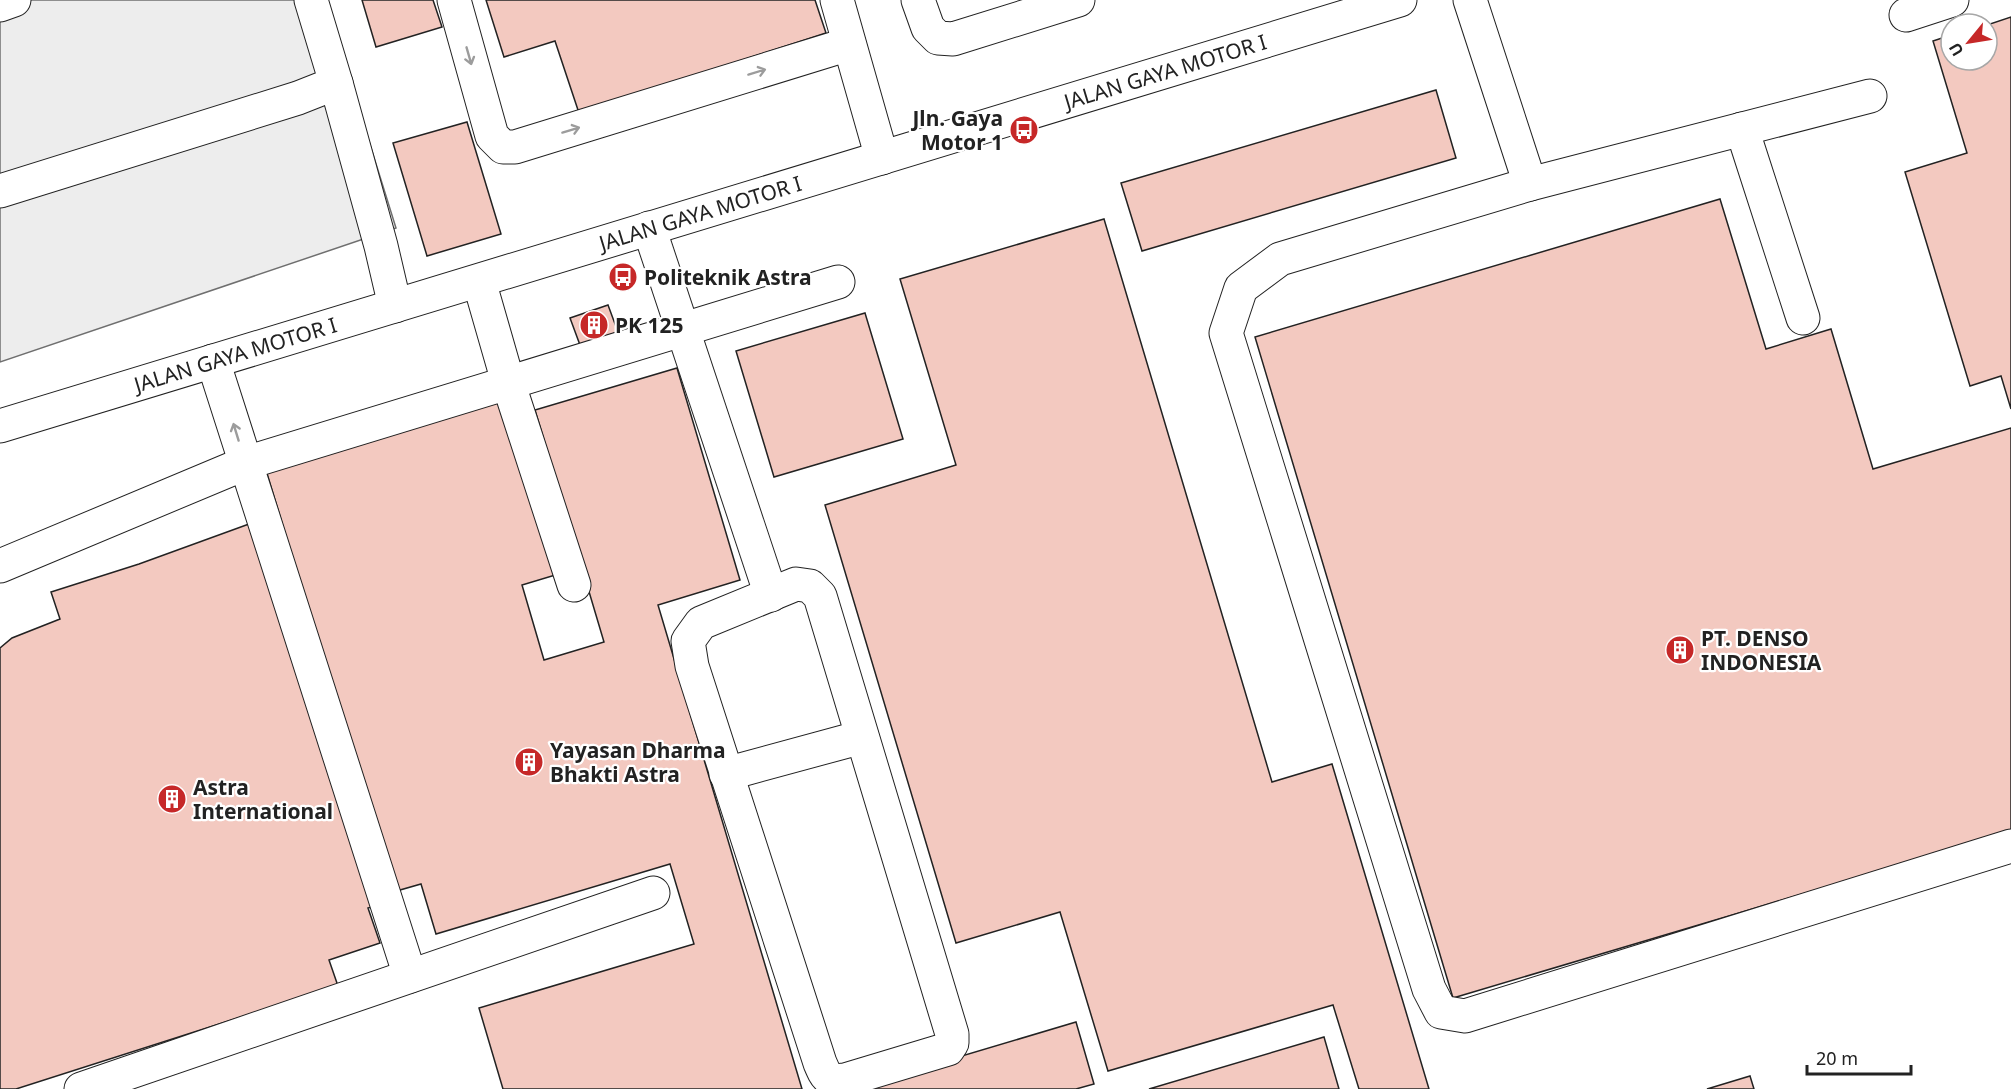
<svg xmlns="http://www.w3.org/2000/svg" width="2011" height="1089" font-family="'Noto Sans',sans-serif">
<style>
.parking{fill:#ededed;stroke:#6f6f6f;stroke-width:1.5}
.building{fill:#f3c9c0;stroke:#222;stroke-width:1.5}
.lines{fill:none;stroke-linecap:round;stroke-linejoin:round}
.minor-casing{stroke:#222;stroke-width:35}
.minor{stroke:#fff;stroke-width:33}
.oneway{stroke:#9c9c9c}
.labels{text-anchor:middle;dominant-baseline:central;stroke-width:4.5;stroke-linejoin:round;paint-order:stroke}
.street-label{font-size:21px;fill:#222;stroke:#fff}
.poi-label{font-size:21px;font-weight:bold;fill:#222;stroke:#fff;text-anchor:start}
</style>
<rect width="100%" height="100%" fill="#fff"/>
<path class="parking" d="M0,0H325L396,228L0,362Z"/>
<path class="building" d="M362,0H433L442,27L376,47Z
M486,0H815L826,33L579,113L555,41L504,57Z
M2011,17V409L2001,376L1970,386L1905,172L1967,153L1933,41L1951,35V60H1987V25Z
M1436,90L1456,158L1142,251L1121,183Z
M467,122L501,234L427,256L393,143Z
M1720,199L1766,349L1831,329L1873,469L2011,428V832L1453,998L1255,337Z
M1104,219L1272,782L1332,764L1429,1089H1359L1333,1005L1108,1071L1060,912L956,943L825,505L956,465L900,279Z
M608,305L618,332L580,345L570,318Z
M865,313L903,439L774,477L736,351Z
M677,368L740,580L658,605L802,1089H503L479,1008L694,944L670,864L436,934L421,884L393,892L266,470L510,398L562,573L522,585L544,660L604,642L535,410Z
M249,524L379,905L368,908L380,943L329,960L338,986L16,1089H0V648L12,638L60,619L51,592L139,564Z
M1076,1022L1094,1084L1076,1089H851Z
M1324,1037L1339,1089H1149Z
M1750,1076L1754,1089H1707Z"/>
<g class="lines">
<g class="minor-casing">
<g id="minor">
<path d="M454,0L492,136L503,147H515L849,44"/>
<path d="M837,0L882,158"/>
<path d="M918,0L928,28L938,38L953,39L1078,0"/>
<path d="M1470,0L1530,184L1280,259L1241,288L1226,333L1429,989L1441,1012L1465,1016L2011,846"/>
<path d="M0,5L14,0"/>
<path d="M1906,15L1952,0"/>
<path d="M336,83L381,246L395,306"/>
<path d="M1742,129L1803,318"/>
<path d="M1530,184L1870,96"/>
<path d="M0,191L298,98L336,83L311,0"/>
<path d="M649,228L771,595"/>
<path d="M479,281L508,382L574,585"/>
<path d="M213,361L410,976"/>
<path id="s1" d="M0,426L1400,0"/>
<path d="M0,566L246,463L838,282"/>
<path d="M796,584L810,586L820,596L952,1034V1043L948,1049L845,1080C828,1082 826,1077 820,1063L692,666L688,641L701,623Z"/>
<path d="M726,774L862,737"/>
<path d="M81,1089L653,893"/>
</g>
</g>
<use href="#minor" class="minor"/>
</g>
<defs><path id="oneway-shaft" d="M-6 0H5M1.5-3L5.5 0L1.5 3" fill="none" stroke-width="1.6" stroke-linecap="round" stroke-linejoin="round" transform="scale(1.5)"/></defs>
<g class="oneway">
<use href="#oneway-shaft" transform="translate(469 56) rotate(74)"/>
<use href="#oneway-shaft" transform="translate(757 72) rotate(-17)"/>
<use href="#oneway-shaft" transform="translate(571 130) rotate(-17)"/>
<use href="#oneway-shaft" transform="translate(236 432) rotate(-107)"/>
</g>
<defs>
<g id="bus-disc" transform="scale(1.5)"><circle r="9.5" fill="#c62828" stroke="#fff"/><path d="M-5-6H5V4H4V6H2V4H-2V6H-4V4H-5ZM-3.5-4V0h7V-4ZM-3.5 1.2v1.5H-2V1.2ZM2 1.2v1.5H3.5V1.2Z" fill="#fff"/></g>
<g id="building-disc" transform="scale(1.5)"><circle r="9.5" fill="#c62828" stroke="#fff"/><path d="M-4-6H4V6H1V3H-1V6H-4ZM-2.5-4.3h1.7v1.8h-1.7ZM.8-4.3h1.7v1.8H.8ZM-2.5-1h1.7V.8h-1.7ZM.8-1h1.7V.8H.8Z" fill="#fff"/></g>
</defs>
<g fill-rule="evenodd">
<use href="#bus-disc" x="1024" y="130"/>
<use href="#bus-disc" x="623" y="277"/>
<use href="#building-disc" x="594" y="325"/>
<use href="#building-disc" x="1680" y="650"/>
<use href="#building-disc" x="529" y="762"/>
<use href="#building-disc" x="172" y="799"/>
</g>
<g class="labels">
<g class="street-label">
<text stroke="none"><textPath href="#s1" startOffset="1218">JALAN GAYA MOTOR I</textPath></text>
<text stroke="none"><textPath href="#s1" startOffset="732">JALAN GAYA MOTOR I</textPath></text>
<text stroke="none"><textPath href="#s1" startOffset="246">JALAN GAYA MOTOR I</textPath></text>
</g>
<g class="poi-label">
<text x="1003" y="118" text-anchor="end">Jln. Gaya<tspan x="1003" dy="24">Motor 1</tspan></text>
<text x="644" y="277">Politeknik Astra</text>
<text x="615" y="325">PK 125</text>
<text x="1701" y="638">PT. DENSO<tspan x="1701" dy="24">INDONESIA</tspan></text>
<text x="550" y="750">Yayasan Dharma<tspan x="550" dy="24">Bhakti Astra</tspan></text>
<text x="193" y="787">Astra<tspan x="193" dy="24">International</tspan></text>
</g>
</g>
<g transform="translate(1969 42) rotate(240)"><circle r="28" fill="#ffffff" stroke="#a7a7a7" stroke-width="1.5"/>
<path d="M0-4.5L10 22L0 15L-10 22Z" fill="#c62828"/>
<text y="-9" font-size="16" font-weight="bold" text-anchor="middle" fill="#222222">U</text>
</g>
<path d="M1807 1065v9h104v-9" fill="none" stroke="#222222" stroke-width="3"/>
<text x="1816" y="1065" font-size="18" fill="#222222" stroke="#ffffff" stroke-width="4.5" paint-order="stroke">20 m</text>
</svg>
